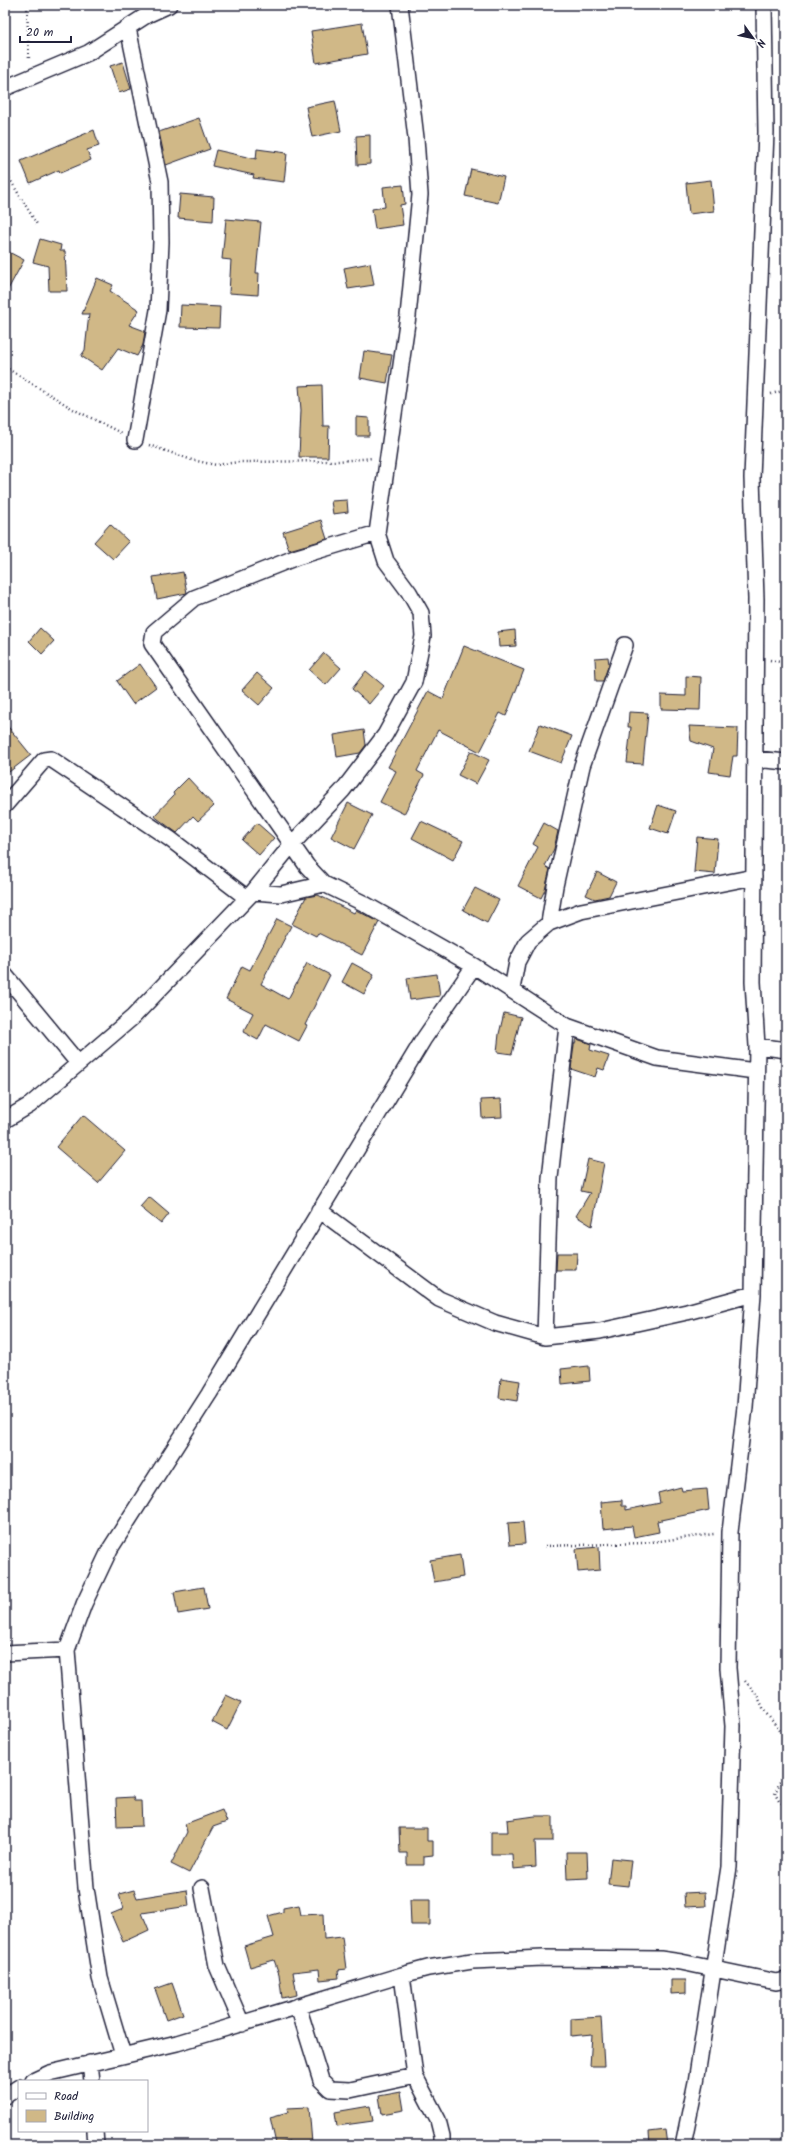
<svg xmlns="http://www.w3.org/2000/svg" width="791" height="2150" font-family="Kalam,sans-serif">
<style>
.building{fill:#d0b887;stroke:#22223b}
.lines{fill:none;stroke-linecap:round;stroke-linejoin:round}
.minor-casing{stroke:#22223b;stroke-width:18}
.path{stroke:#22223b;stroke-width:2.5;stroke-dasharray:1 3;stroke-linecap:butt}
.minor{stroke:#fff;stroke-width:15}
</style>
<rect width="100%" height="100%" fill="#fff"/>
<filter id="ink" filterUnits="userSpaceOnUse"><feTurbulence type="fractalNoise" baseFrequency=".025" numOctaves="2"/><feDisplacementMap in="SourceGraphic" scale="8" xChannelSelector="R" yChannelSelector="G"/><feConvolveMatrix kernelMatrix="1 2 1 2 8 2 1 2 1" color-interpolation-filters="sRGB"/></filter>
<g filter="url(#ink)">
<path class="building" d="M362,23L367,54L316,63L311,31Z
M123,62L131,89L119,93L110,66Z
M335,101L341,131L312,137L306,107Z
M199,118L210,149L166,165L159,132Z
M94,130L99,146L87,150L91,160L60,173L59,170L30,183L21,161Z
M370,135V164L357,165L356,136Z
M257,149L287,153L284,182L253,178L254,175L212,166L216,150L256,159Z
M471,169L504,177L498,203L465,196Z
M711,180L714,211L689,214L686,183Z
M403,185L405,204L400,205L403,225L375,229L372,209L385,207L383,187Z
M180,194L214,197L213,221L178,218Z
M226,219L261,222L256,273H259L258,295L229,293L231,260L222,259Z
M40,239L61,245L60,251H65L67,291H49L48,266L33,262Z
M5,250L24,260L5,295Z
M370,263L374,285L348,289L344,268Z
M97,278L113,285L110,291L139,310L129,325L145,331L143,345L137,356L118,348L102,370L81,356L85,350L89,314H82Z
M181,305L220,307L219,328L180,327Z
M364,351L392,355L387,383L360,378Z
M322,385L323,426H329L328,457H299L301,410L299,386Z
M356,417L369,418V436H356Z
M347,500L348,512L333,514L331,501Z
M321,520L327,539L289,550L283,532Z
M110,524L129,542L113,559L94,542Z
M183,572L187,593L157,599L153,577Z
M40,628L54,641L42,654L29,641Z
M515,630L516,646L499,647L498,632Z
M464,646L524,670L506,716L500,713L480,752L438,730L417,771L424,775L404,814L380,802L396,771L388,767L428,691L443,699Z
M324,653L341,668L326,685L309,670Z
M608,657L609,664L603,681H596L595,658Z
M140,664L156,687L133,704L117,681Z
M366,671L384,686L369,704L352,689Z
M257,673L274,688L259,705L242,690Z
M686,676L701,677L700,710L661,709V695L686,696Z
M629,712L648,713L643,764L627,763L631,727H628Z
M5,723L31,755L5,775Z
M540,724L572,736L561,763L529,751Z
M689,726L738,728L737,756H733L730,775L709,772L713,749L691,741Z
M364,730L366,745L360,753L337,757L334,735Z
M471,751L489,760L476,784L458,775Z
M188,778L214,806L198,821L193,816L177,833L154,816L174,795L173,793Z
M348,803L372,815L354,849L331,837Z
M658,805L676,811L668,834L650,828Z
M421,821L463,841L453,860L412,838Z
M257,823L274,838L259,855L242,840Z
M544,823L558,831L554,849L545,866L550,869L545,890L541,898L518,886L538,847L533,844Z
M697,837L718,839L715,874L694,872Z
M597,872L616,882L609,896L595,899L586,895Z
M475,888L499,900L487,923L463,910Z
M318,895L354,913L356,910L379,922L362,955L318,933L316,936L292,924L306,897Z
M277,919L291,926L261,984L288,999L307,963L330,975L305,1025L307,1026L299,1041L266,1024L258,1040L243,1032L253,1013L226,999L242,966L250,970Z
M352,963L374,975L364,994L342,982Z
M437,974L440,996L410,1000L407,978Z
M504,1013L521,1017L512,1054L497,1052L499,1034Z
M577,1039L591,1044L590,1050L609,1056L604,1070L598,1068L595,1077L571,1069L574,1045Z
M501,1099L502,1117L482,1118L481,1100Z
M83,1115L125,1151L98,1183L56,1147Z
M588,1159L604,1163L592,1226L576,1216L590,1193L581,1191Z
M149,1197L169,1214L161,1224L140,1207Z
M557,1253H577L576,1270H556Z
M589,1366L590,1381L562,1384L561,1369Z
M501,1378L520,1381L517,1401L499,1398Z
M681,1487L682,1491L707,1489L709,1510L657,1521L659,1532L634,1537L632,1526L603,1529L601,1502L622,1500V1506H626V1510L660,1503L658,1493Z
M523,1522L525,1544L510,1545L508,1523Z
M599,1547L600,1570L578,1572L576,1549Z
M460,1555L463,1577L434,1582L430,1560Z
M204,1587L208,1609L178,1614L174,1592Z
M226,1695L241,1702L227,1730L212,1722Z
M133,1797L134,1801H141L142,1826L117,1827L116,1798Z
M222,1810L227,1822L213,1827L189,1873L171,1864L187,1832L185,1824Z
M535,1816H553V1841H535L536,1867L513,1869L512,1854H491V1832H508L507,1820Z
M399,1828H427V1841H433V1855L424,1856V1865H407V1853H400Z
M566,1852H587L588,1878L567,1879Z
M611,1858L631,1860L628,1886L608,1884Z
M134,1890L137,1898L187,1890L189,1906L142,1913L149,1930L123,1942L111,1914L123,1909L119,1894Z
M705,1892L706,1906L685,1907L684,1893Z
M410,1900H430V1925H411Z
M299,1905L301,1915L323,1914L324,1939L342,1937L346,1969L338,1970L339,1978L320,1980L319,1969L293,1972L297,1995L282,1998L279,1974L274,1960L250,1967L244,1946L274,1937L268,1916L283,1912V1908Z
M671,1980H686V1993L671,1994Z
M172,1983L183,2014L166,2020L155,1989Z
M601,2017L604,2066H590L592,2034L571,2036V2019Z
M401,2092L404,2110L382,2114L379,2096Z
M370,2106L373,2121L337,2126L335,2112Z
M309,2107L312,2143L290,2144L289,2141L276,2144L270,2117L288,2112L287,2108Z
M666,2130L668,2145H650L649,2132Z"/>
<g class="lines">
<g class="minor-casing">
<path id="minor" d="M128,28L160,182L161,242L158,310L135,440
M5,88L88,53L147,15L169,5
M377,533L297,557L194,598L154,632L152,644L307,866L324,884L363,903L474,966L567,1026L657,1058L755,1071
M756,759L786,762
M5,805L44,760L51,759L170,839L247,898
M253,892L281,894L324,884
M549,923L555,886L582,766L625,645
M5,975L78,1063
M512,989L517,962L528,941L549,923L581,911L754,877
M757,1046L786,1050
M5,1120L30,1105L133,1017L253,892L292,844L343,790L385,735L414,682L423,636L421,613L409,592L386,561L377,533L408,316L420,195L416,138L400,5
M319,1210L439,1299L495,1323L545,1337L600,1331L687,1312L753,1294
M545,1337L550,1178L567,1026
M5,1653L67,1650
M202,1888L217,1966L242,2024
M402,1975L415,2076L438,2120L442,2136V2145
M298,2006L321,2080L330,2089L350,2090L415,2076
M123,2055L100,1978L86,1888L67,1650L84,1604L110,1549L209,1394L423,1040L474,966
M90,2063L92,2081
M33,2081L50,2073L177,2043L402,1975L428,1968L472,1961L543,1958L660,1959L681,1962L776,1982L786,1980
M5,2096L19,2087
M95,2131L96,2145
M683,2145L696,2082L729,1867L733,1726L728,1668L730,1532L745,1407L753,1294L757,1046L753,982L756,599L752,478L766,132L764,5"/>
</g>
<path class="path" d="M27,5L29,60
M5,167L9,178L38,226
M5,367L73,409L121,433
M771,394L786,390
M149,445L192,460L216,465L239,462L338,461L373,458
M770,660L786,663
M545,1546L644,1543L714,1534
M745,1681L757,1695L765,1712L786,1738
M786,1767L775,1794L779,1801L786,1806"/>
<use href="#minor" class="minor"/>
</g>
</g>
<rect width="791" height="2150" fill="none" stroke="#fff" stroke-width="20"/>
<rect x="10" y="10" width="771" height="2130" fill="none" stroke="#22223b" stroke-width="1.5" filter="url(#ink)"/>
<rect x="18" y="2080" width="130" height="52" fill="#ffffff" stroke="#a7a7b1"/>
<rect x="26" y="2093" width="20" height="6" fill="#ffffff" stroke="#a7a7b1"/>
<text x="54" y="2100" font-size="12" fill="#22223b">Road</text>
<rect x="26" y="2110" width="20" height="12" fill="#d0b887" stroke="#a7a7b1"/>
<text x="54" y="2120" font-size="12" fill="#22223b">Building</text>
<g transform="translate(753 38) rotate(123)" stroke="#ffffff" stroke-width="3" paint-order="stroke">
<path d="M0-3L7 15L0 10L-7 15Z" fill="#22223b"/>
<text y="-6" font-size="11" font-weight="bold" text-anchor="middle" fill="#22223b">N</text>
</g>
<path d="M20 36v6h51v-6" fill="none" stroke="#22223b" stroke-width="2"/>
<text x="26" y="36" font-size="12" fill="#22223b" stroke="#ffffff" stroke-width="3" paint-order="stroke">20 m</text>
</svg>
